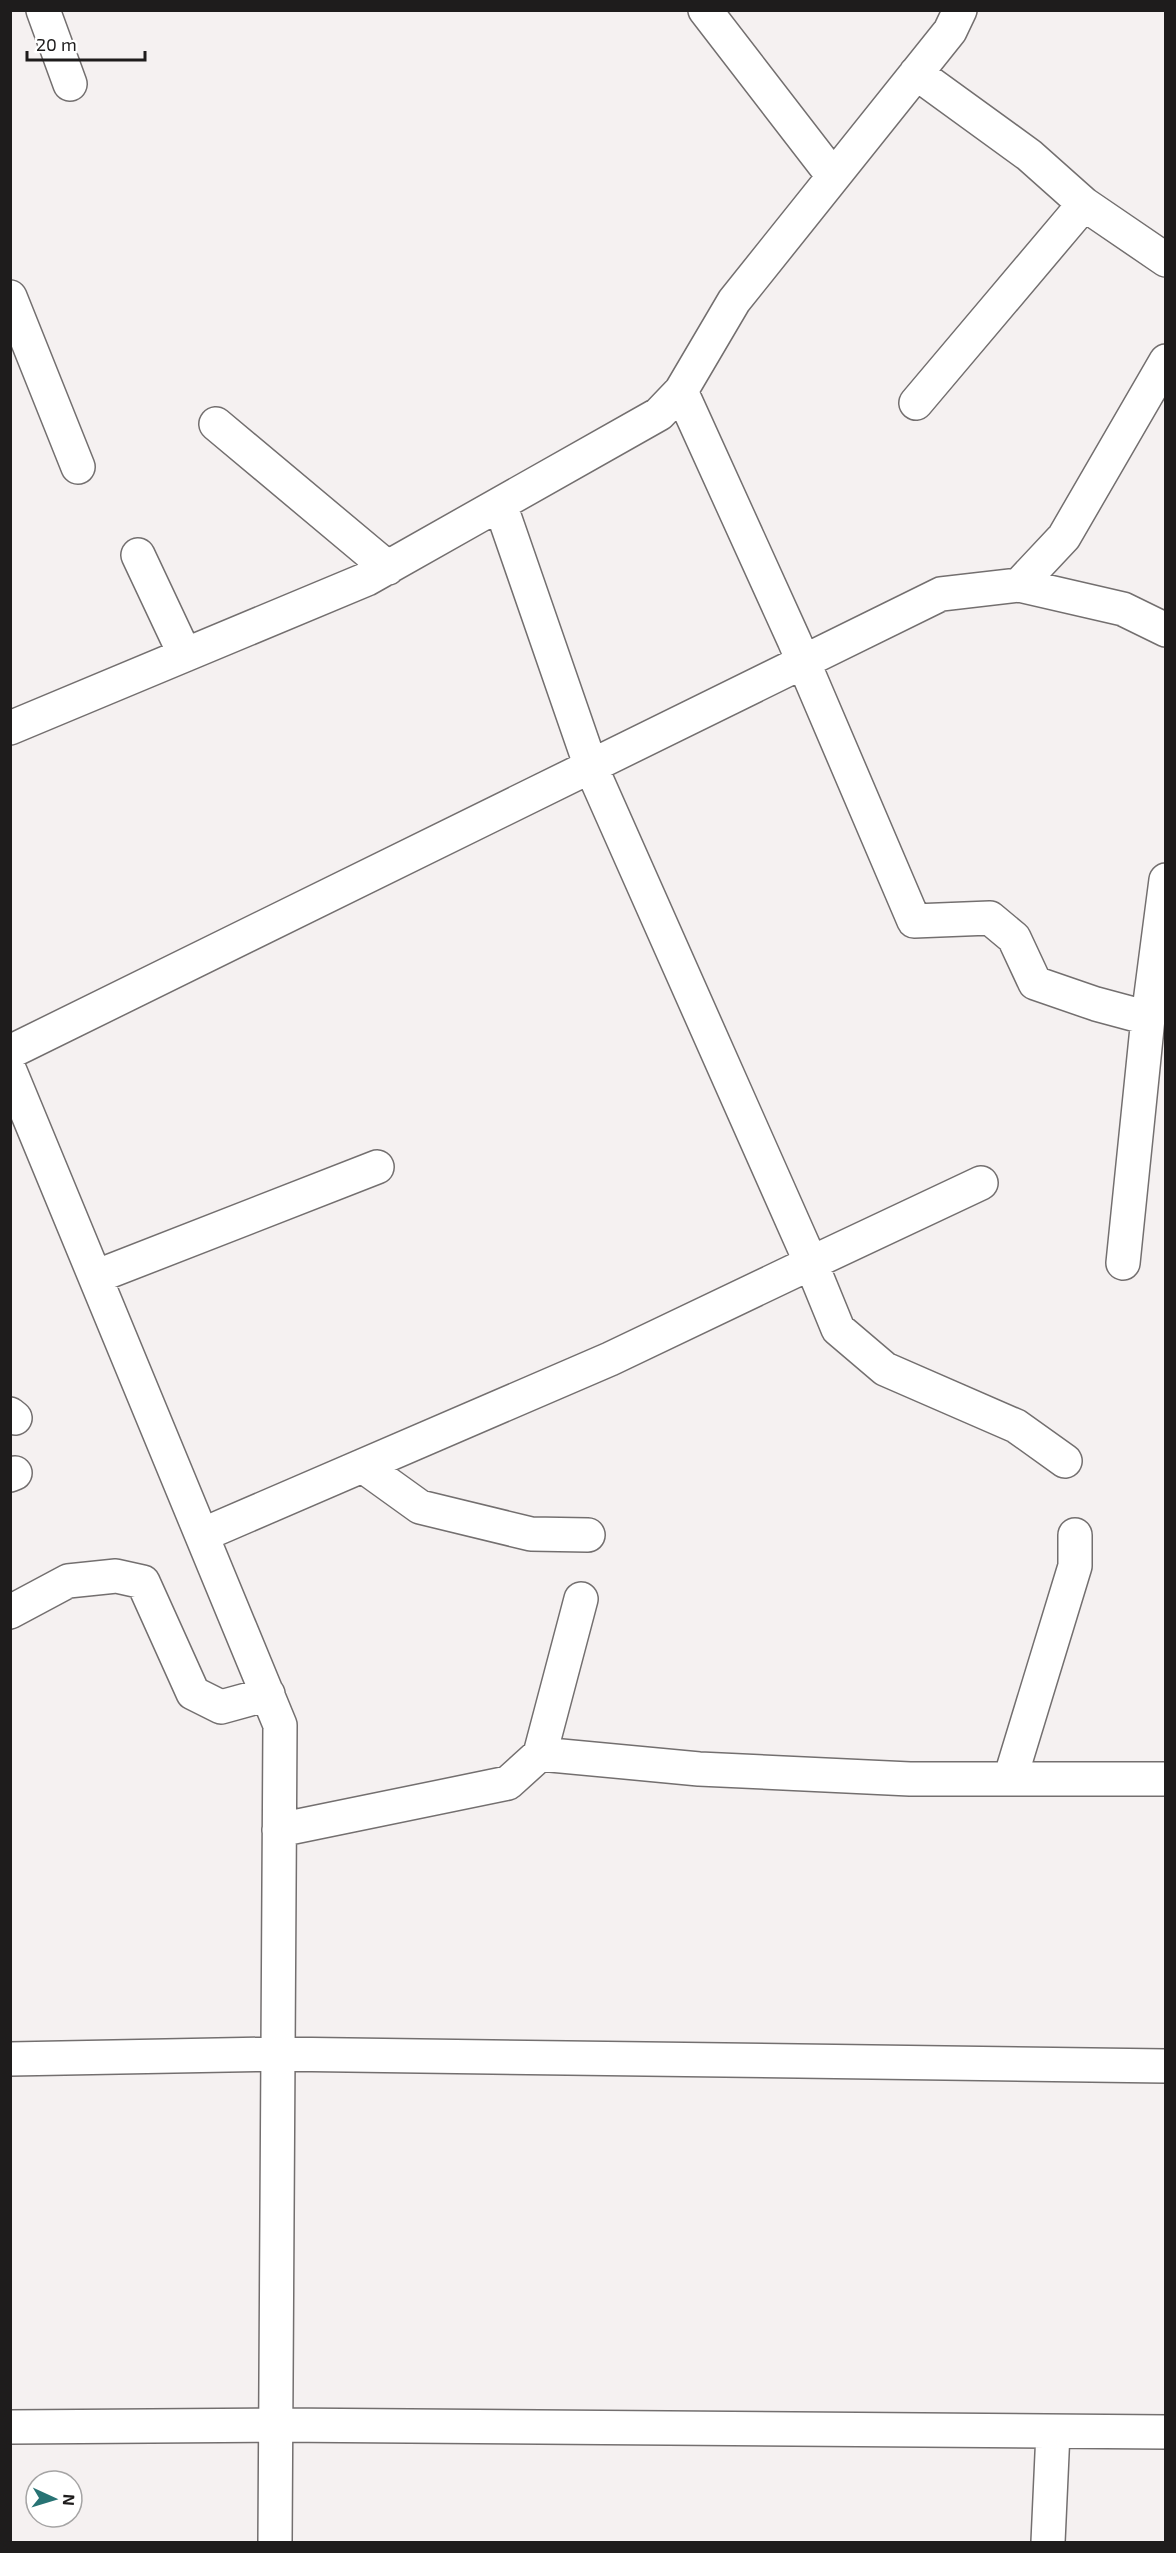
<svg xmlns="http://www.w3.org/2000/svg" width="1176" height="2553" font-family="'Exo 2',sans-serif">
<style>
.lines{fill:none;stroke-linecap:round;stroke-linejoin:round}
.street-casing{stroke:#736f6f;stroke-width:36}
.street{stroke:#fff;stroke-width:33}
</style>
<rect width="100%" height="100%" fill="#f5f1f1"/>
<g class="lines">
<g class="street-casing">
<path id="street" d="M43,10L70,84
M705,10L833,176
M960,10L950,31L734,301L681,391L794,640L914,921L990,918L1014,938L1035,983L1096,1004L1148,1018
M916,73L1029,155L1084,204
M10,297L78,467
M916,403L1084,204L1166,260
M216,424L388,568
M138,555L185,655
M1019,585L1123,609L1166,630
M10,728L367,579L659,414L681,391
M10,1052L941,594L1019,585L1064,537L1166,361
M10,1071L280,1725L275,2542
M981,1183L811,1263L838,1329L885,1369L1016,1426L1065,1461
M1123,1263L1148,1018L1166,880
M95,1277L377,1167
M10,1414L15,1418
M363,1466L420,1507L531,1534L588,1535
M10,1475L15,1473
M202,1535L610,1359L811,1263L591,767L500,504
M10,1612L68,1581L116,1576L143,1582L193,1693L221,1707L268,1694
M540,1754L699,1769L910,1779H1166
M1010,1779L1075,1566V1535
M279,1830L508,1783L540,1754L581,1599
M10,2059L276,2054L1166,2066
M10,2427L275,2425L1166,2432
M1048,2542L1053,2432"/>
</g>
<use href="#street" class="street"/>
</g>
<rect width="1176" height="2553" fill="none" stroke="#1e1c1c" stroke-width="24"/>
<g transform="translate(54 2499) rotate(94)"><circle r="28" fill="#ffffff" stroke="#a5a4a4" stroke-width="1.5"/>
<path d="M0-4.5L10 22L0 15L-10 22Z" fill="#287374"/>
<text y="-9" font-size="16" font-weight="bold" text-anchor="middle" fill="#1e1c1c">N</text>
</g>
<path d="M27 51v9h118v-9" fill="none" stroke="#1e1c1c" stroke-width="3"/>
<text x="36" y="51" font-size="18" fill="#1e1c1c" stroke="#ffffff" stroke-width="4.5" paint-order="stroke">20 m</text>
</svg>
